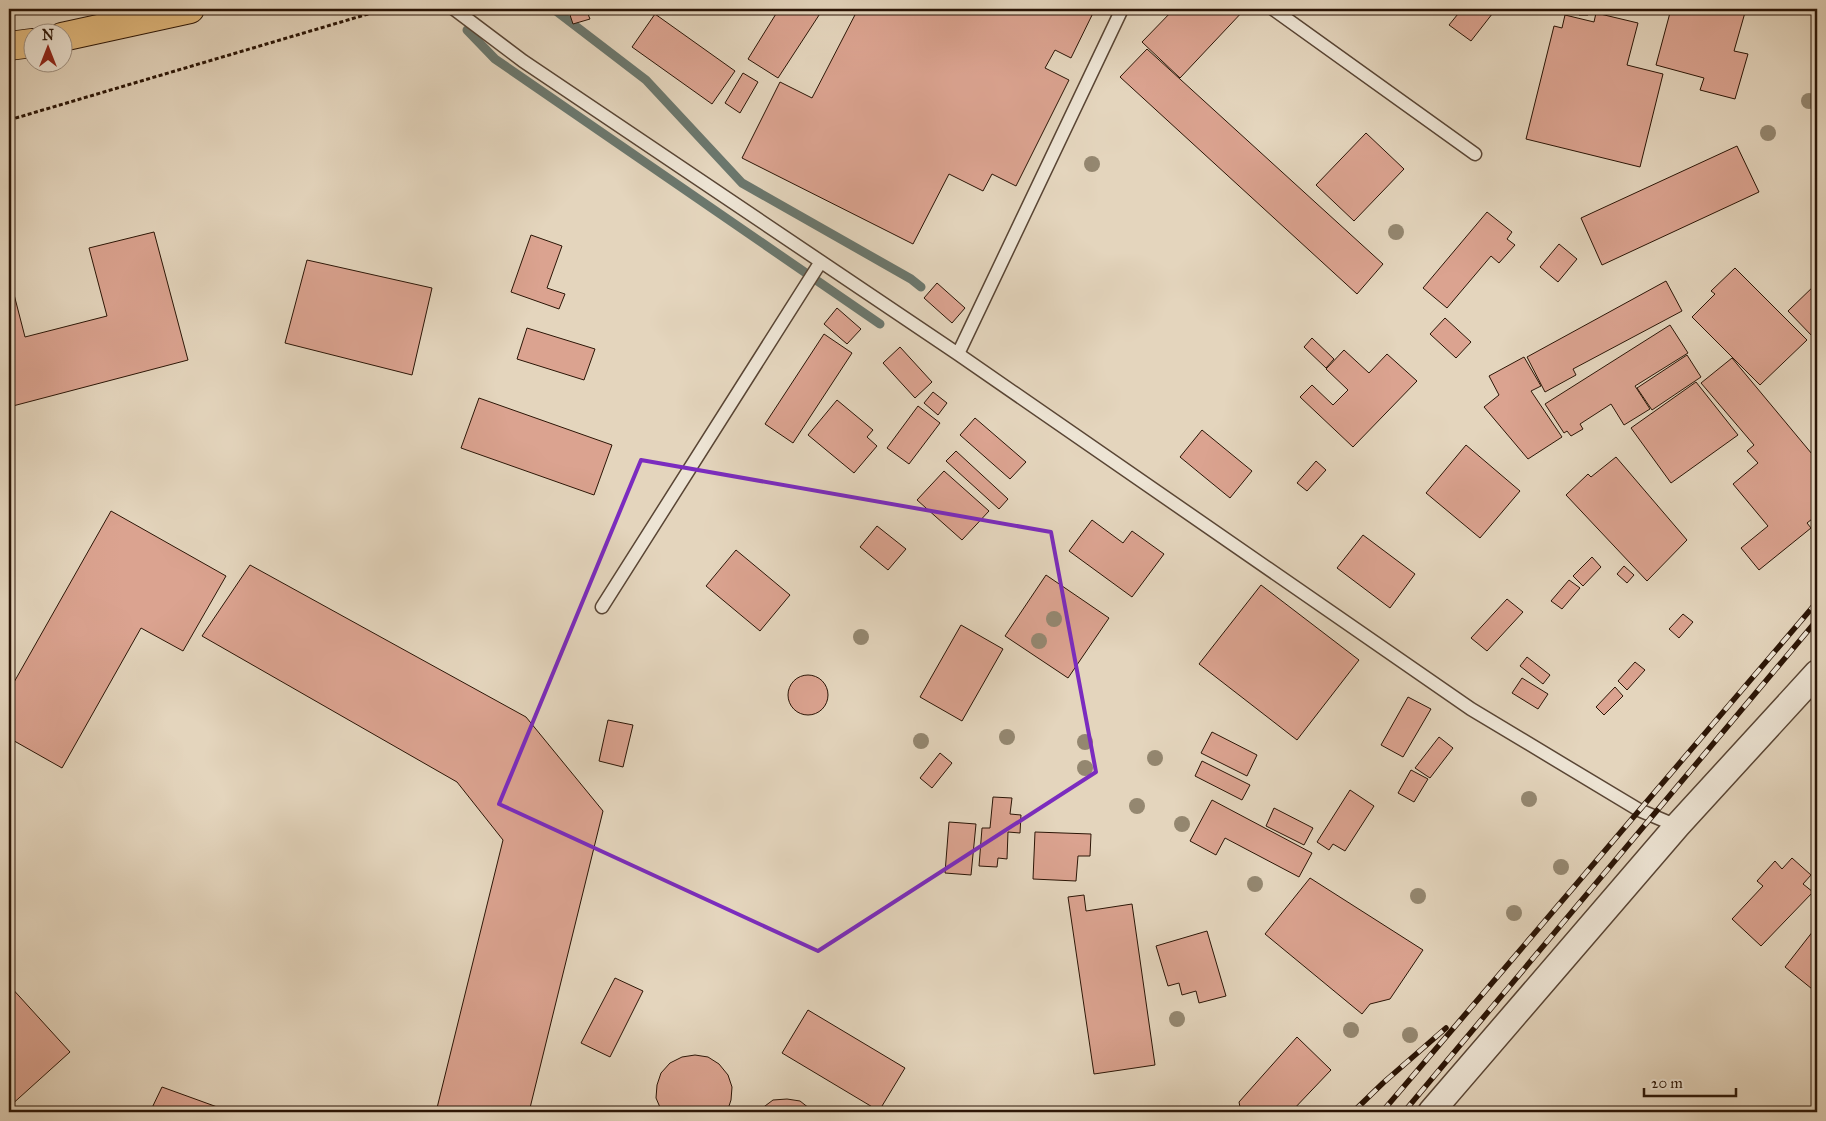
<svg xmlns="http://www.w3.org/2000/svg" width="1826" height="1121" font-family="'IM FELL Great Primer',serif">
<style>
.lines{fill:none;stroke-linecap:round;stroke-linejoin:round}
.stream{stroke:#6b776d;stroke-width:9}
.building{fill:#dba390;stroke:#2b1506}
.lane-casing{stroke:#594534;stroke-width:15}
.street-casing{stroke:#594534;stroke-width:28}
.primary-casing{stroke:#2b1506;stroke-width:30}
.path{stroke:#2b1506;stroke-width:3;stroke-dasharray:4 2.5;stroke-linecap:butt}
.lane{stroke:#ede4d4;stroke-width:12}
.street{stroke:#ede4d4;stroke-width:25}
.primary{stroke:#e2ba7e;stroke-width:28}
.rail-casing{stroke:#2b1506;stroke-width:5.5}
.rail{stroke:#ede4d4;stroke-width:4;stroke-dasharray:11;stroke-linecap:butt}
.tree{fill:#948770}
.marked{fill:none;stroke:#7b2cbf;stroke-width:4;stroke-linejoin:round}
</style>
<rect width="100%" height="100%" fill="#e4d5bd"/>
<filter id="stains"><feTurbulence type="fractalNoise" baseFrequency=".004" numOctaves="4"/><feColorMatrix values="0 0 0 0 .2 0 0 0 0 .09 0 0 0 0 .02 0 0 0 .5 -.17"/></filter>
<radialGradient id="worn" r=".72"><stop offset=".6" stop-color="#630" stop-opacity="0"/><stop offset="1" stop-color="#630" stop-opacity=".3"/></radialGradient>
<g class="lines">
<path class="stream" d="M556,11L646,80L742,183L911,279L921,287
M467,30L495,59L880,324"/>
</g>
<path class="building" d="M568,9H586L590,19L573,24Z
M779,9H823L778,78L748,59Z
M858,9H1095L1071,58L1055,50L1045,68L1069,80L1016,186L992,174L983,191L949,174L913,244L742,158L780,82L812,98Z
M1174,9H1245L1180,78L1142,42Z
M1462,9H1496L1471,41L1449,25Z
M1579,9H1589L1588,15H1579Z
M1671,9H1746L1734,51L1748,54L1735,99L1700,90L1704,78L1656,65Z
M1596,13L1638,23L1627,65L1663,74L1640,167L1526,139L1554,26L1562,28L1565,15L1594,22Z
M655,14L735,71L712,104L632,47Z
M1147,49L1383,264L1357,294L1120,77Z
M743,73L758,82L740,113L725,103Z
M1366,133L1404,169L1354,221L1316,185Z
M1737,146L1759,192L1602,265L1581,218Z
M1487,212L1512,232L1507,239L1515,245L1499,263L1491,256L1447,308L1423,288Z
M154,232L188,360L9,407V275L25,337L107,316L89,248Z
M531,235L562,246L547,288L565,294L559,309L511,292Z
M1559,244L1577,259L1558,282L1540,267Z
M307,260L432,288L412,375L285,343Z
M1735,268L1807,340L1760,385L1692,317L1715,294L1711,291Z
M1666,281L1682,311L1573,369L1576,375L1545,392L1527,357Z
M937,283L965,308L952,323L924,298Z
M1817,283V333L1813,337L1788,311Z
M837,308L861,329L847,344L824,324Z
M1445,318L1471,342L1456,358L1430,334Z
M1670,325L1688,353L1635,386L1650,409L1624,425L1611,404L1580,424L1583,429L1571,436L1567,431L1564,433L1545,404Z
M527,328L595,349L584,380L517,359Z
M824,334L852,353L793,443L765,424Z
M1312,338L1334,359L1326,368L1304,347Z
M900,347L932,382L915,398L883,363Z
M1344,350L1369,373L1387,354L1417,381L1353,447L1300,397L1312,385L1333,405L1348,390L1326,369Z
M1687,355L1701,377L1652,410L1637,388Z
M1524,357L1541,386L1531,391L1562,437L1528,459L1484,407L1499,395L1489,376Z
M1732,358L1817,460V515L1807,523L1811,528L1759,570L1741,548L1768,526L1733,484L1758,463L1747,451L1754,445L1701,383Z
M1696,382L1738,435L1671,483L1631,428Z
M933,392L947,403L938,415L924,403Z
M479,398L612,445L594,495L461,448Z
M837,400L873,430L867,437L877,446L854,473L808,435Z
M918,406L940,423L909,464L887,448Z
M975,418L1026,462L1010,479L960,435Z
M1202,430L1252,471L1230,498L1180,457Z
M1466,445L1520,491L1480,538L1426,493Z
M956,451L1008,499L999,509L946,461Z
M1616,457L1687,540L1647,581L1566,495L1588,474L1591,477Z
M1316,461L1326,470L1307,491L1297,483Z
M944,471L989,511L962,540L917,500Z
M111,511L226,576L183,651L141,628L62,768L9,738V691Z
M1092,520L1123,543L1132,531L1164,554L1132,597L1069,551Z
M877,526L906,549L888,570L860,547Z
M1363,535L1415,574L1390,608L1337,568Z
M736,550L790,595L760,631L706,586Z
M1592,557L1601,567L1583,586L1573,576Z
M250,565L526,717L603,811L529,1112H436L503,840L457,782L202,636Z
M1624,566L1634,575L1627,583L1617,574Z
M1046,575L1109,618L1068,678L1005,636Z
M1569,580L1580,588L1562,609L1551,601Z
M1261,585L1359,660L1297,740L1199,664Z
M1507,599L1523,612L1487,651L1471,638Z
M1683,614L1693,622L1679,638L1669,629Z
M961,625L1003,649L962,721L920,697Z
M1527,657L1550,675L1543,684L1520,666Z
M1635,662L1645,670L1627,690L1618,681Z
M788 695a20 20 0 1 1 40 0a20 20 0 1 1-40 0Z
M1522,678L1548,694L1538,709L1512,693Z
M1615,687L1623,696L1604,715L1596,707Z
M1408,697L1431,709L1403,757L1381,745Z
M608,720L633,725L623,767L599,761Z
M1212,732L1257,755L1247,776L1201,753Z
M1439,737L1453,748L1430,778L1415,768Z
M940,753L952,763L932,788L920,778Z
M1202,761L1250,785L1242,800L1195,776Z
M1411,770L1428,779L1414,802L1398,793Z
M1350,790L1374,806L1345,851L1333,844L1329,850L1317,842Z
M993,797L1012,798L1010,814L1021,815L1020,833L1008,832L1007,859L998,858L997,867L979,866L982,828H990Z
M1212,800L1312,853L1299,877L1225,838L1216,855L1190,841Z
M1274,808L1313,828L1304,845L1266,826Z
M949,822L976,824L971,875L945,873Z
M1035,832L1091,834L1090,856H1078L1076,881L1033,879Z
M1792,858L1811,875L1803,884L1813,892L1761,946L1732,919L1763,886L1757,881L1775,861L1782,869Z
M1310,878L1423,950L1390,999L1370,1004L1362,1014L1265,934Z
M1084,895L1086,911L1132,904L1155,1065L1094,1074L1068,897Z
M1817,926V993L1785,967Z
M1207,931L1226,996L1199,1003L1196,991L1182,995L1179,983L1168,986L1156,946Z
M615,978L643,991L610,1057L581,1043Z
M9,985L70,1052L9,1107Z
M808,1010L905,1068L879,1111L782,1053Z
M1297,1037L1331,1070L1291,1112H1241L1239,1102Z
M695,1055L708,1057L719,1064L728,1075L732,1087L731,1100L727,1112H662L656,1098L657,1085L661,1073L670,1063L682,1057Z
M162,1087L231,1112H150Z
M787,1099L800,1101L814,1112H757L773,1100Z"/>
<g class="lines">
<g class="lane-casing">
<path id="lane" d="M454,9L523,61L958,354L1471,709L1639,810L1677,826
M1273,9L1475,154
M958,354L1122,9
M602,607L820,263"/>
</g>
<g class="street-casing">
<path id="street" d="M1431,1112L1677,826L1817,673"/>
</g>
<g class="primary-casing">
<path id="primary" d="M62,37L190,9
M9,46L32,43"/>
</g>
<path class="path" d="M9,120L385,9"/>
<use href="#lane" class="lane"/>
<use href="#street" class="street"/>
<use href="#primary" class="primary"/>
<g class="rail-casing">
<path id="rail" d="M1353,1112L1383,1083L1446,1028
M1382,1112L1817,602
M1404,1112L1817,620"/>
</g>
<use href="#rail" class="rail"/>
</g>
<g class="tree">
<circle cx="1809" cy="101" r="8"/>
<circle cx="1768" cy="133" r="8"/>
<circle cx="1092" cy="164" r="8"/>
<circle cx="1396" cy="232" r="8"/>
<circle cx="1054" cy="619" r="8"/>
<circle cx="861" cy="637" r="8"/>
<circle cx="1039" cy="641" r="8"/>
<circle cx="1007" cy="737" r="8"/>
<circle cx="921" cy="741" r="8"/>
<circle cx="1085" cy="742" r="8"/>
<circle cx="1155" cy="758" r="8"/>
<circle cx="1085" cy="768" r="8"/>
<circle cx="1529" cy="799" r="8"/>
<circle cx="1137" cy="806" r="8"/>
<circle cx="1182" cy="824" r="8"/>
<circle cx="1561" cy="867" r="8"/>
<circle cx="1255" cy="884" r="8"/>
<circle cx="1418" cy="896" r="8"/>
<circle cx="1514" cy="913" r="8"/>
<circle cx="1177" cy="1019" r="8"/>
<circle cx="1351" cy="1030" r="8"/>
<circle cx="1410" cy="1035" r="8"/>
</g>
<path class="marked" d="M641,460L1051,532L1096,772L818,951L499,804Z"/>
<rect width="1826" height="1121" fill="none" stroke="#e4d5bd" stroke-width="30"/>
<rect x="10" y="10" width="1806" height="1101" fill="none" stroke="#2b1506" stroke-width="2.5"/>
<rect x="15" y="15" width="1796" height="1091" fill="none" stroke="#2b1506"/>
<g transform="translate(48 48)"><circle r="24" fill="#ede4d4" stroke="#9f9182"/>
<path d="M0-4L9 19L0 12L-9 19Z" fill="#8f2418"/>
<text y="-8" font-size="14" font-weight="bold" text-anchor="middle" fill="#2b1506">N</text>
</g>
<path d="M1644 1088v8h92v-8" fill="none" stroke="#2b1506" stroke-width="2.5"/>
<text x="1651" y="1088" font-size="15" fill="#2b1506" stroke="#ede4d4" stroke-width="4" paint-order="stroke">20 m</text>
<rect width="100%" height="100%" filter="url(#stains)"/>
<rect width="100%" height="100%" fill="url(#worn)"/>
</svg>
